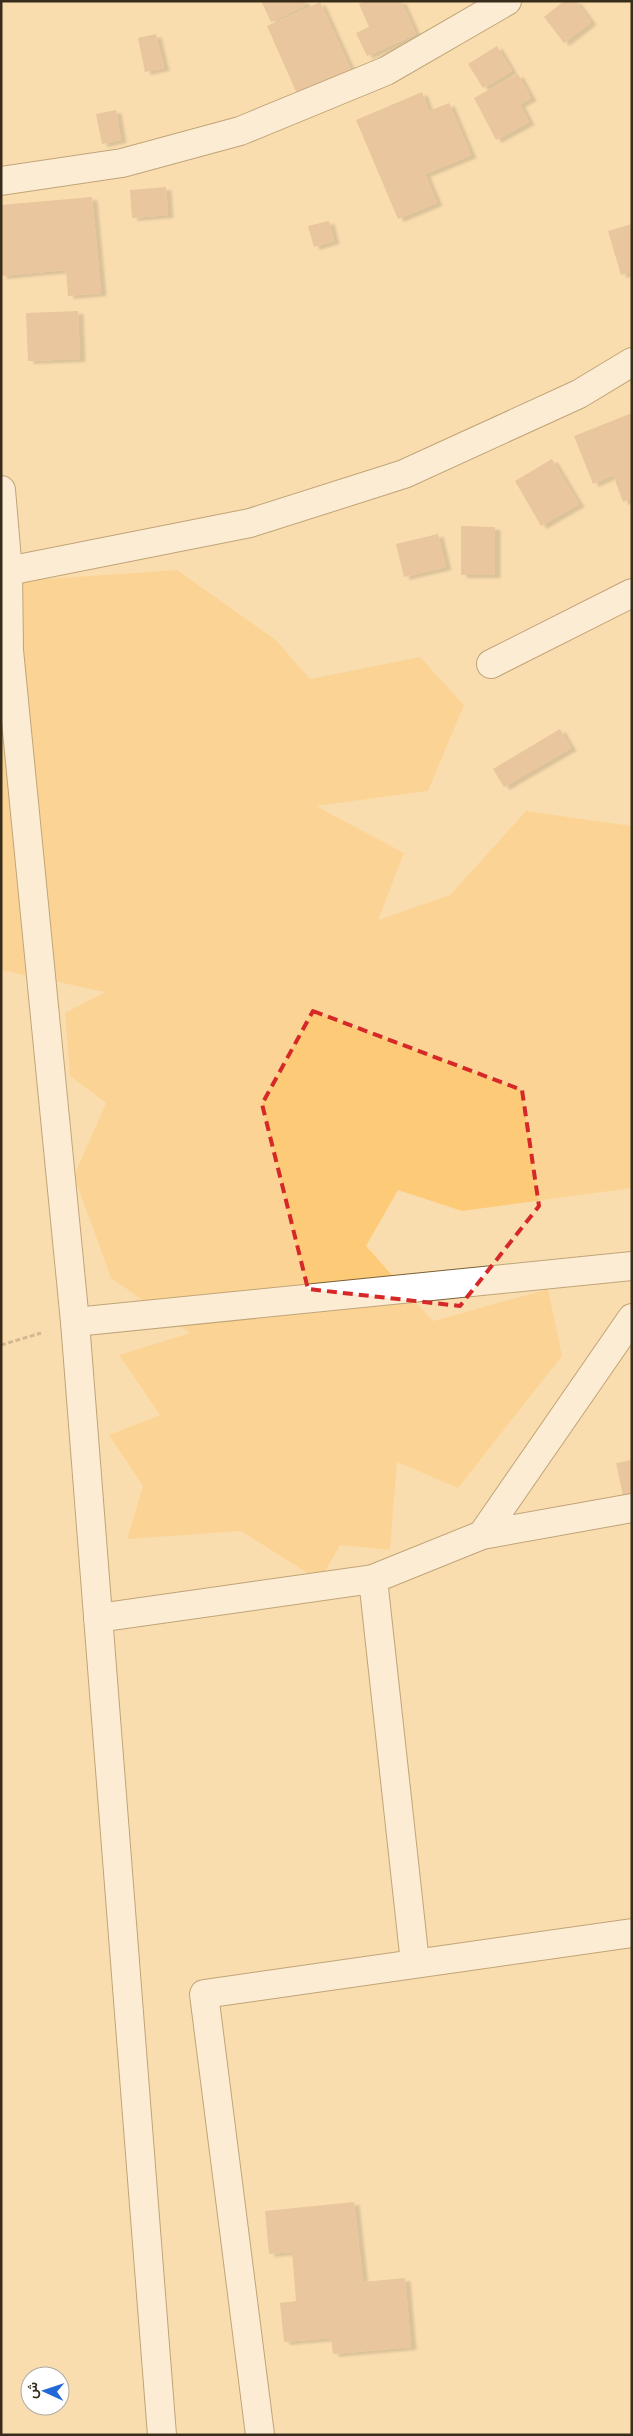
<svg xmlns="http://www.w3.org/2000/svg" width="633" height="2436" font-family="'Varela Round',Vazirmatn,sans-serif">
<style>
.green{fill:#fdcb77}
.building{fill:#d5aa88;filter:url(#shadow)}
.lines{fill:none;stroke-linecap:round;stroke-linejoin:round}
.street-casing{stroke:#7b6136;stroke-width:30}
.secondary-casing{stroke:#7b6136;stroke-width:30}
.path{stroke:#a48f6d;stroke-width:3;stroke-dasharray:5 2.5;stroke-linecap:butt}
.street{stroke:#fff;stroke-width:28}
.secondary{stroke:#fff;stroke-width:28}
.marked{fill:none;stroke:#d62828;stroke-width:4;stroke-dasharray:10 6;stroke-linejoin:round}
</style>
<defs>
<filter id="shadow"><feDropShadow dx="5.5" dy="3" stdDeviation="1" flood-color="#0004"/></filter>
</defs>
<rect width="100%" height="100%" fill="#faddaf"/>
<path class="green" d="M177,570L276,640L310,679L420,657L464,705L428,791L316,806L404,853L378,920L450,895L526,811L632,826V1188L462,1211L398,1190L366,1246L433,1321L548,1289L562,1356L458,1488L397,1462L390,1550L340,1545L320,1581L241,1531L127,1539L143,1486L109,1435L160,1415L119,1355L190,1333L111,1278L74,1176L106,1103L70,1076L65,1013L105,992L1,970V582Z"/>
<path class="building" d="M261,1H304L306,5L271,22Z
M364,1H401L416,34L367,56L356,33L369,27L359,4Z
M564,1H576L591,22L564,43L544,17Z
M320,2L352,72L298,96L267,26Z
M156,34L164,68L145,72L138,38Z
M497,46L512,71L483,88L468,64Z
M518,74L531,98L520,104L529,122L496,140L474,98Z
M422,92L429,111L449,103L471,155L425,174L437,203L398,219L356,120Z
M116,110L121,140L102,144L96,114Z
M166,187L168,215L132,218L130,190Z
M92,197L101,293L68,296L66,270L1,276V205Z
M329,221L334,241L314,247L308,226Z
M632,224V272L621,275L608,231Z
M78,311L80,359L28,361L26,313Z
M632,413V498L623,502L613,475L593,484L574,436Z
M552,459L579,504L541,526L515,481Z
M461,526L495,527V575H461Z
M438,534L446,567L404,577L396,544Z
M560,729L571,748L504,787L493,769Z
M632,1460V1498L624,1500L616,1463Z
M354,2202L363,2282L405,2278L411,2347L333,2354L331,2338L284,2342L280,2303L296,2301L292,2252L269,2254L265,2211Z"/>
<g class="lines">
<g class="street-casing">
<path id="street" d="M1,181L122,163L240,131L386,71L507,1
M8,571L250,523L404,474L579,394L632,362
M491,664L632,593
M75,1322L632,1266
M482,1535L632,1318
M373,1579L415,1963
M98,1618L373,1579L482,1535L632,1508
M260,2435L204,1994L632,1933"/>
</g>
<g class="secondary-casing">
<path id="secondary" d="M1,490L8,571L9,650L75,1322L162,2435"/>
</g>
<path class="path" d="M1,1345L41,1333"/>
<use href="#street" class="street"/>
<use href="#secondary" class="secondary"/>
</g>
<path d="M0 0H633V2436H0ZM313,1011L522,1090L539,1206L460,1306L308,1289L262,1104Z" fill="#faddaf" fill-opacity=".55" fill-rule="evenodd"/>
<path class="marked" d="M313,1011L522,1090L539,1206L460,1306L308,1289L262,1104Z"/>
<rect width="633" height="2436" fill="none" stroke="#382d1b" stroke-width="5"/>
<g transform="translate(45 2391) rotate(273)"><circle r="24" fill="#ffffff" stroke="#afaba4"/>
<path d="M0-4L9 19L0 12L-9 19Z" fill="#2369d5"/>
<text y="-8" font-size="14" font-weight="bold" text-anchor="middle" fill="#382d1b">ش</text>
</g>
</svg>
